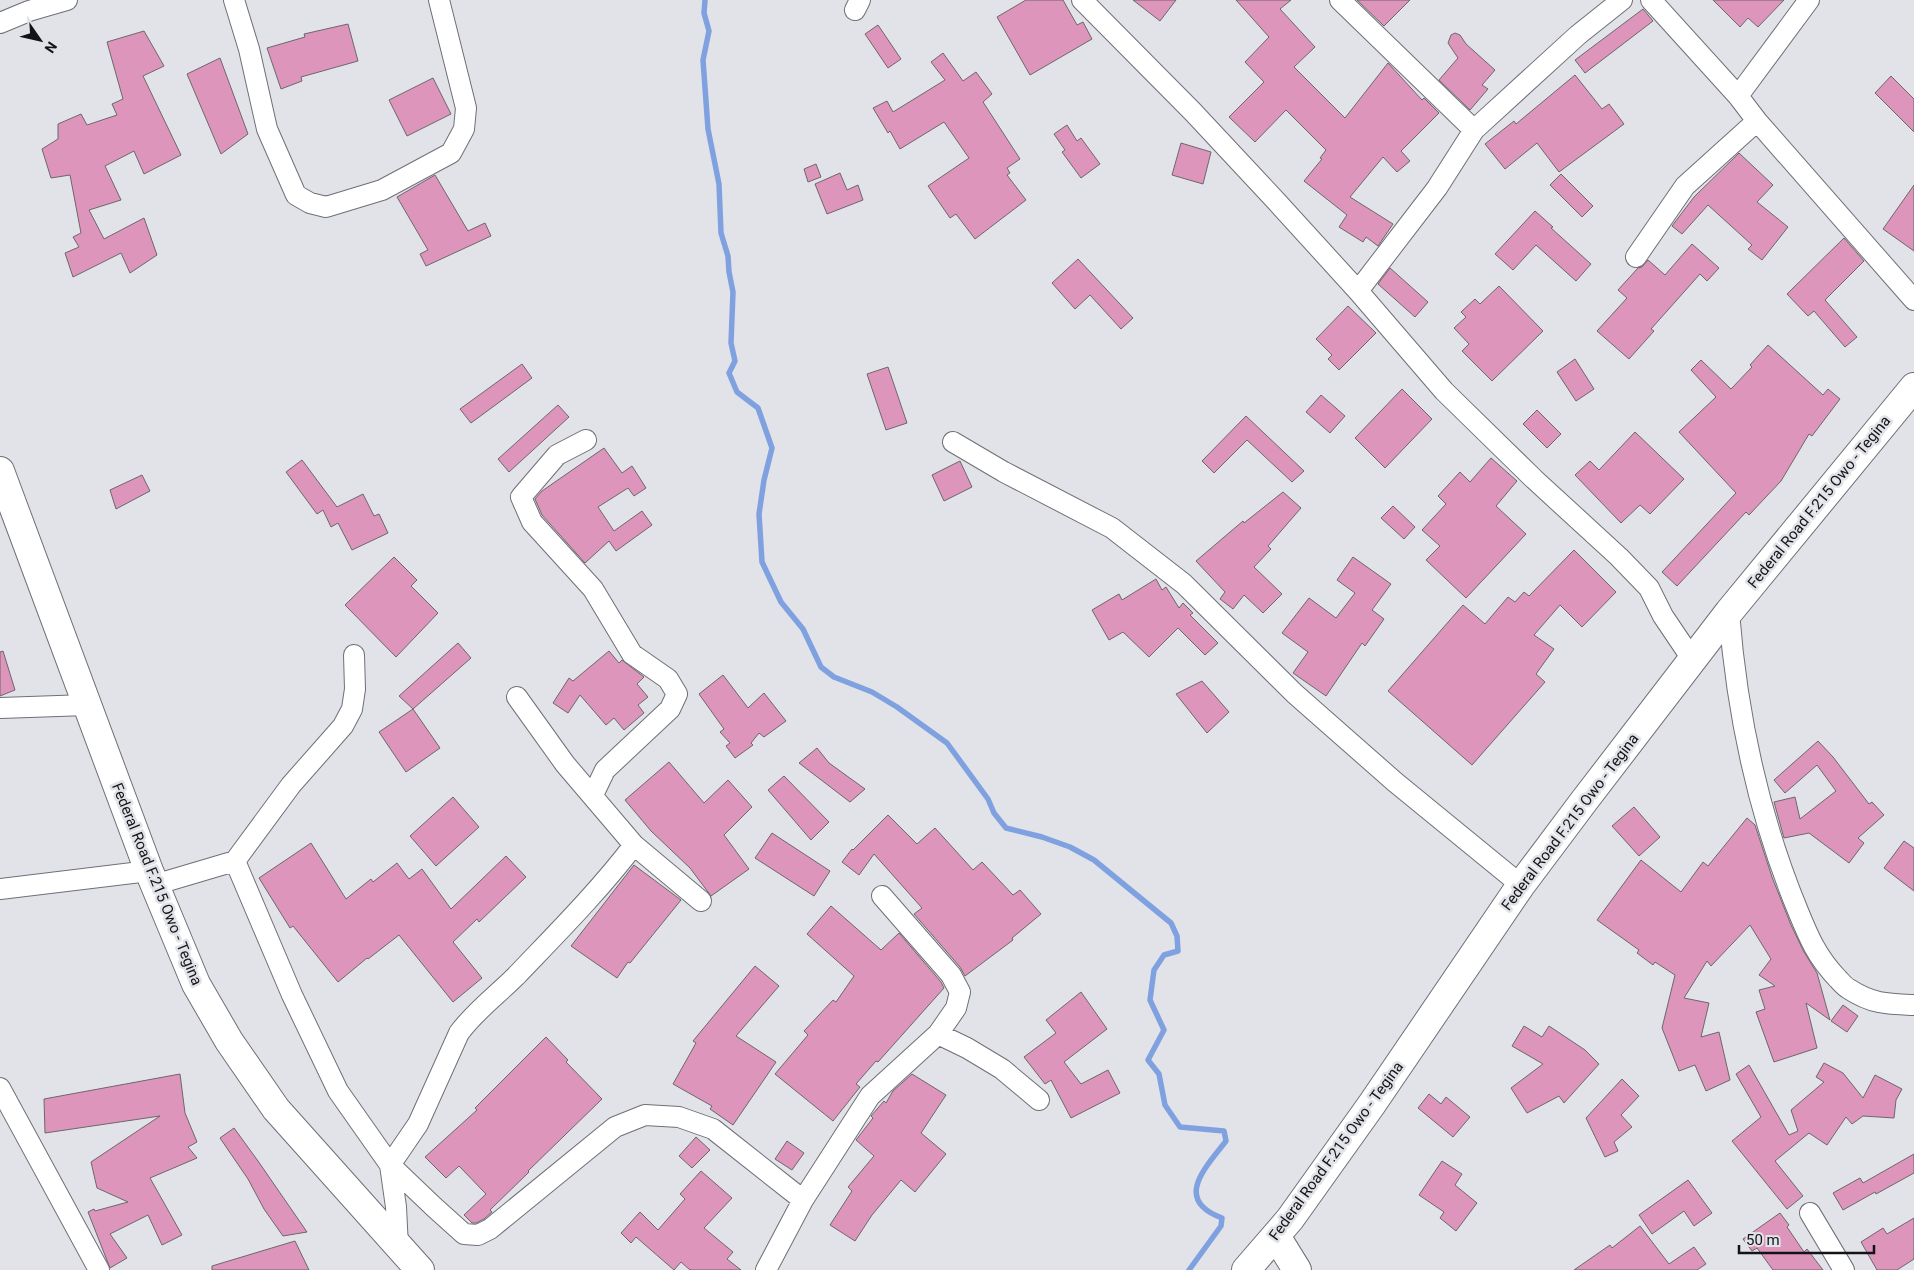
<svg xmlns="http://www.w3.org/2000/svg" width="1914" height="1270" font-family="Roboto,sans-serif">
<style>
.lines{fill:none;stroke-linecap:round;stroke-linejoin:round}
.stream{stroke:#80a1e0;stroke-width:5.5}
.building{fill:#dd95bc;stroke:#6d676a}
.street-casing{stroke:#6e7076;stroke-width:22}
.secondary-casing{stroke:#6e7076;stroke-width:30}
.primary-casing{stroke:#6e7076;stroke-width:30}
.street{stroke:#fff;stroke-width:20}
.secondary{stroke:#fff;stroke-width:28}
.primary{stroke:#fff;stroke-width:28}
.labels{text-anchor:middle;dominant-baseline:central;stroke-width:5;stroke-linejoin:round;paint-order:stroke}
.street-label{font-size:15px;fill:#141416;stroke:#e1e3e9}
</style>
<rect width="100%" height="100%" fill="#e1e3e9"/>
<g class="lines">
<path class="stream" d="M705,0L704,13L709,31L703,60L708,129L719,184L721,233L728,256L729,272L733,292L731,343L735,361L729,373L737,392L758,408L772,448L764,480L759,514L762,562L781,602L803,629L821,667L834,677L872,692L897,707L947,743L988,799L994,813L1006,828L1042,837L1070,847L1094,860L1171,923L1177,936L1178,951L1164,955L1154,970L1150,1000L1164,1030L1148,1060L1159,1074L1165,1105L1180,1127L1224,1131L1226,1141C1205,1168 1173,1200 1222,1218L1221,1226L1189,1270"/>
</g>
<path class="building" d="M1026,0H1063L1077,25L1083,22L1092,39L1030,75L997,17Z
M1133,0H1176L1160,21Z
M1236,0H1291L1280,9L1315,47L1294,67L1345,118L1388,63L1422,100L1424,98L1439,113L1401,151L1410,161L1397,172L1383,157L1350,197L1393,224L1378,246L1366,237L1363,242L1339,227L1347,215L1304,181L1322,159L1320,158L1326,150L1286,110L1255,142L1229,117L1264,82L1245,62L1269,37Z
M1357,0H1410L1384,26Z
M1713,0H1784L1758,27L1748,18L1740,27Z
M1643,9L1653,21L1585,73L1575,60Z
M348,24L358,61L301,77L302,81L281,89L267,48L305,37L304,34Z
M878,25L901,59L888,68L865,34Z
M144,31L164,66L143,76L181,155L144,174L134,151L105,166L121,200L89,210L104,239L144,218L157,255L130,273L121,253L73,277L65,253L79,247L73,237L81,233L70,175L51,178L42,149L58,139V124L81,114L87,125L117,115L112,104L123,99L107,42Z
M1455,33L1460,35L1466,44L1495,70L1482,85L1488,89L1470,110L1439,80L1458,58L1448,43L1451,35Z
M943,53L963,81L976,72L992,94L983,102L1020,159L1007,168L1010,173L1007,175L1026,200L975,239L956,214L950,218L928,186L969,158L944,122L900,149L890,131L888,133L873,108L887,101L893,112L945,80L931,62Z
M220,58L248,134L221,154L187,74Z
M1575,75L1602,109L1609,104L1624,124L1559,172L1537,143L1505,169L1485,144L1514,121L1516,124Z
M1891,76L1914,99V132L1875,93Z
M433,78L451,114L407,136L389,100Z
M1067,125L1077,141L1081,138L1100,164L1081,178L1062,152L1065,150L1054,134Z
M1181,143L1211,152L1203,184L1172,175Z
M1739,153L1773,185L1757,202L1788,227L1762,260L1748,249L1752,245L1708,205L1682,234L1672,226L1694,197Z
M816,164L821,177L808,182L804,169Z
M840,173L847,190L858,185L863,200L827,214L815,184Z
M1561,174L1593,206L1582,217L1550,185Z
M435,175L468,231L485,223L491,236L426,266L420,254L428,250L397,197Z
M1914,185V251L1883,229Z
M1535,211L1553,227L1551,228L1591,264L1576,281L1536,245L1513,270L1495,254Z
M1844,238L1864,261L1825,300L1857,337L1845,347L1814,311L1808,316L1787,294Z
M1692,244L1719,268L1707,281L1700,274L1651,329L1654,331L1629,359L1597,331L1627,298L1618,290L1638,268L1642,267L1648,260L1665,275Z
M1078,259L1133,318L1121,329L1090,295L1075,309L1052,283Z
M1390,268L1428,302L1415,317L1378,284Z
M1499,286L1543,331L1492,381L1462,351L1469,344L1454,328L1466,317L1461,312L1475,299L1480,304Z
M1348,306L1376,333L1339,370L1328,359L1332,355L1316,339Z
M1768,345L1823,395L1828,389L1840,399L1812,436L1809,434L1781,481L1749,515L1746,512L1677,586L1662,572L1736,493L1679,432L1716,397L1691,370L1701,360L1731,389L1752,367L1750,365Z
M1575,359L1594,389L1576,401L1557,372Z
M522,364L532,378L471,423L460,409Z
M888,367L907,423L886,430L867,374Z
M1402,389L1432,419L1385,468L1355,438Z
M1321,395L1345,416L1330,433L1306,412Z
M558,405L569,417L509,472L498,459Z
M1537,410L1561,434L1547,448L1523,424Z
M1246,416L1304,471L1292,482L1247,440L1214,473L1202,461Z
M1635,432L1684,479L1650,514L1640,505L1621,523L1575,475L1590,461L1599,470Z
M604,448L622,473L632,466L646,488L634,496L628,488L598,507L614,531L642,511L652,525L616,551L609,541L585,563L542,515L535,499L542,491Z
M1491,458L1517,481L1496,506L1526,534L1466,598L1426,560L1440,546L1422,530L1446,504L1438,496L1460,472L1470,482Z
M302,460L337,507L363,494L374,516L379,514L388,533L352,550L338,523L331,527L323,510L317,514L286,472Z
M960,461L972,487L944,501L932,475Z
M142,475L150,491L116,509L110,490Z
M1283,492L1301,508L1268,546L1271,549L1254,567L1282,594L1263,613L1244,595L1233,609L1220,599L1225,592L1196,561L1243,521L1244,523Z
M1393,506L1415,527L1404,539L1381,518Z
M1574,550L1616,592L1582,627L1560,605L1534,635L1554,649L1536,674L1545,682L1472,765L1388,691L1463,605L1485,624L1508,597L1515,602L1524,592L1529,596Z
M394,557L417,580L411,586L438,613L396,657L345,605Z
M1353,557L1391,584L1372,610L1384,619L1365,646L1362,643L1326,696L1293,673L1308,652L1282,633L1309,598L1336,618L1355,593L1337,580Z
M1156,579L1162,590L1166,587L1179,608L1183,603L1193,613L1190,615L1218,643L1205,655L1178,628L1149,657L1123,632L1109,640L1092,610L1119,594L1122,600Z
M458,643L471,658L413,709L399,696Z
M3,651L15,690L0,696V652Z
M609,651L619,663L622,660L644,677L637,684L648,697L638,705L644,713L624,730L614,718L606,725L580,695L568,713L553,703L569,678L573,681Z
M723,675L748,708L764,693L786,721L764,737L759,733L751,743L753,745L735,758L726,746L730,743L720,732L724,729L699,694Z
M1202,681L1229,712L1207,733L1176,694Z
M413,709L440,748L406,772L379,732Z
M1818,741L1833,757L1869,804L1872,802L1884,815L1858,838L1864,843L1849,863L1809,833L1784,838L1774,802L1795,797L1800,819L1836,791L1817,765L1785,793L1774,780Z
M817,748L829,763L865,789L850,802L799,763Z
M669,762L704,803L728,780L752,807L724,835L749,869L711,896L690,868L651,831L625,800Z
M784,776L829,822L811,840L768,790Z
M453,797L479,827L436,866L410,836Z
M1634,807L1660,837L1639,856L1612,826Z
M888,815L917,844L935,828L973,870L982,862L1013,895L1020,890L1041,914L1012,938L1013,940L965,976L960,967L914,914L922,908L874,854L859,875L842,862L852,849L853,850Z
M1747,818L1755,825L1772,877L1791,925L1804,952L1817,973L1830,1020L1806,1003L1817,1048L1774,1062L1756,1012L1765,1009L1759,990L1775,986L1759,975L1771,959L1750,925L1711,966L1707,961L1684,998L1709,1003L1701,1037L1719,1032L1730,1080L1706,1091L1695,1065L1679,1071L1662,1028L1675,975L1655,962L1653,965L1637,953L1639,950L1597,920L1641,860L1681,892L1703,862L1708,866Z
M772,833L830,871L814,896L755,858Z
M1904,841L1914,848V891L1884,868Z
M311,843L346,899L371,879L373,882L397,863L409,879L422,869L451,909L506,856L526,877L479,922L477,919L453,942L482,978L453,1002L399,935L368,959L367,958L338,982L293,926L290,928L259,878Z
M634,865L681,900L630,963L628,962L617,978L571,946Z
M831,906L881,950L899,933L941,982L944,988L878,1062L876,1061L856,1084L860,1087L833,1121L775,1074L808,1035L804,1031L833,1000L836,1002L854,976L807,934Z
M755,966L779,986L736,1036L776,1062L733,1125L710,1109L712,1106L673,1084L696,1043L693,1041Z
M1081,992L1107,1029L1064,1062L1081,1084L1108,1070L1120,1093L1071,1118L1051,1080L1045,1084L1024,1057L1056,1033L1046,1020Z
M1843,1005L1858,1016L1847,1032L1831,1021Z
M1524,1026L1542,1037L1549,1026L1585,1050L1599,1064L1564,1103L1559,1096L1527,1113L1511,1088L1543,1064L1512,1046Z
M546,1037L568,1060L566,1062L602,1099L528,1171L529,1172L490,1210L492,1212L484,1219L476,1223H472L464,1215L486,1194L459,1166L446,1178L425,1157L477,1110L475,1108Z
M1824,1063L1843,1073L1863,1098L1875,1075L1902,1089L1896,1100L1894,1118L1863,1116L1852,1124L1846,1117L1827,1145L1809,1133L1775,1161L1803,1196L1787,1209L1732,1141L1761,1117L1736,1074L1749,1065L1789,1135L1798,1131L1791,1110L1824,1082L1816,1077Z
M180,1074L185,1113L197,1142L188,1147L197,1158L150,1178L182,1235L162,1245L148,1215L110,1234L127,1258L110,1268L88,1212L94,1209L95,1211L128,1202L97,1188L91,1162L160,1116L45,1133L44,1099Z
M912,1074L946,1095L921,1133L946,1154L915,1192L901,1180L872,1215L855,1241L830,1225L852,1191L848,1187L874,1156L856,1140L873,1118L871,1116L884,1101L886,1103L893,1091Z
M1622,1079L1639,1096L1621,1115L1632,1127L1614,1142L1618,1151L1605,1157L1586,1118Z
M1429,1094L1441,1104L1446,1097L1470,1117L1453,1137L1418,1108Z
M234,1128L258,1161L307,1232L283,1236L264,1209L248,1179L220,1138Z
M696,1137L710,1150L692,1168L679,1156Z
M787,1141L804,1153L792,1170L775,1159Z
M1914,1154V1173L1876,1194L1875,1192L1843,1210L1833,1193L1860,1178L1863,1183Z
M1442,1161L1462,1174L1455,1185L1477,1203L1456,1231L1440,1218L1444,1212L1419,1195Z
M701,1171L732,1198L704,1228L733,1252L727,1259L741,1270H690L681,1262L674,1270L636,1237L631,1243L621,1233L640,1212L658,1230L685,1199L680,1194Z
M1688,1180L1712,1213L1694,1226L1684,1211L1652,1234L1639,1215Z
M1780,1213L1789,1225L1787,1227L1804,1252L1807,1249L1823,1270H1773L1757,1248L1752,1251L1743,1239Z
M1914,1218V1259L1897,1270H1877L1861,1242L1883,1228L1887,1234Z
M1640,1226L1669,1264L1694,1247L1706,1264L1697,1270H1574L1610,1245L1612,1248Z
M295,1241L309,1270H212V1266Z"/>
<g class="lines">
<g class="street-casing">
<path id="street" d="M234,0L249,49L267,129L296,195L310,203L326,207L382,190L451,153L464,129L466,108L439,0
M1082,0L1193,112L1277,202L1358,291L1444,391L1534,479L1619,557L1649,588L1663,616L1692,659
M1340,0L1474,130
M1651,0L1738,96L1757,121L1914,300
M855,10L860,0
M0,23L29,11L67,0
M1738,96L1809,0
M1636,257L1685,186L1757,121
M1358,291L1437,188L1474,130L1578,35L1622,0
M586,440L557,455L521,497L532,522L593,589L632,654L668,679L677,694L670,709L605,770L593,795
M953,442L1004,472L1112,528L1184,584L1295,694L1395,782L1521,885
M1729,612C1737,716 1758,814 1798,911C1809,938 1817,957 1838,979C1841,982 1845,987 1849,989C1872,1004 1887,1004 1914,1005
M517,697L565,764L634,845L701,901
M0,708L87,705
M235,861L291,785L343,726L352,709L355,689L354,655
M154,885L235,861L292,995L338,1091L390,1165L434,1207L464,1234L478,1235L490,1229L615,1127L645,1115L679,1117L713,1129L803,1200
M0,889L149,871
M938,1034L967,1048L1002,1069L1039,1100
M0,1088L99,1270
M1810,1213L1844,1270
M398,1247L396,1207L390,1165L418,1124L459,1033C475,1011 497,995 516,976C556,934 599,891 634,845
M766,1270L803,1200L870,1096L938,1034L956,1008L960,992L951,975L882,896"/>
</g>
<g class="secondary-casing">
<path id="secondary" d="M1276,1236L1297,1270"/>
</g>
<g class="primary-casing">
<path id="primary" d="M0,471L149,871L196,984L229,1041L276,1109L420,1270
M1246,1270L1290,1219L1372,1104L1521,885L1584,801L1729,612L1914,387"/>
</g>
<use href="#street" class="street"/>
<use href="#secondary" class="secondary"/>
<use href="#primary" class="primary"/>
</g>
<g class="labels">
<g class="street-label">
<text transform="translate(1819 502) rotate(-51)">Federal Road F.215 Owo - Tegina</text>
<text transform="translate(1570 822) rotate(-53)">Federal Road F.215 Owo - Tegina</text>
<text transform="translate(157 884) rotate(68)">Federal Road F.215 Owo - Tegina</text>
<text transform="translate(1336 1151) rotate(-54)">Federal Road F.215 Owo - Tegina</text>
</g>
</g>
<g transform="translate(40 40) rotate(124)" stroke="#e1e3e9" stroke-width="4" paint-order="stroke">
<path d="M0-4L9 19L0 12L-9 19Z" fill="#141416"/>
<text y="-8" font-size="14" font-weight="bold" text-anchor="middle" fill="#141416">N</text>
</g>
<path d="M1739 1245v8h135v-8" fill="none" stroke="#141416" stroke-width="2.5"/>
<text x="1746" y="1245" font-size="15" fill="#141416" stroke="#e1e3e9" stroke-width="4" paint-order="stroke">50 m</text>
</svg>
